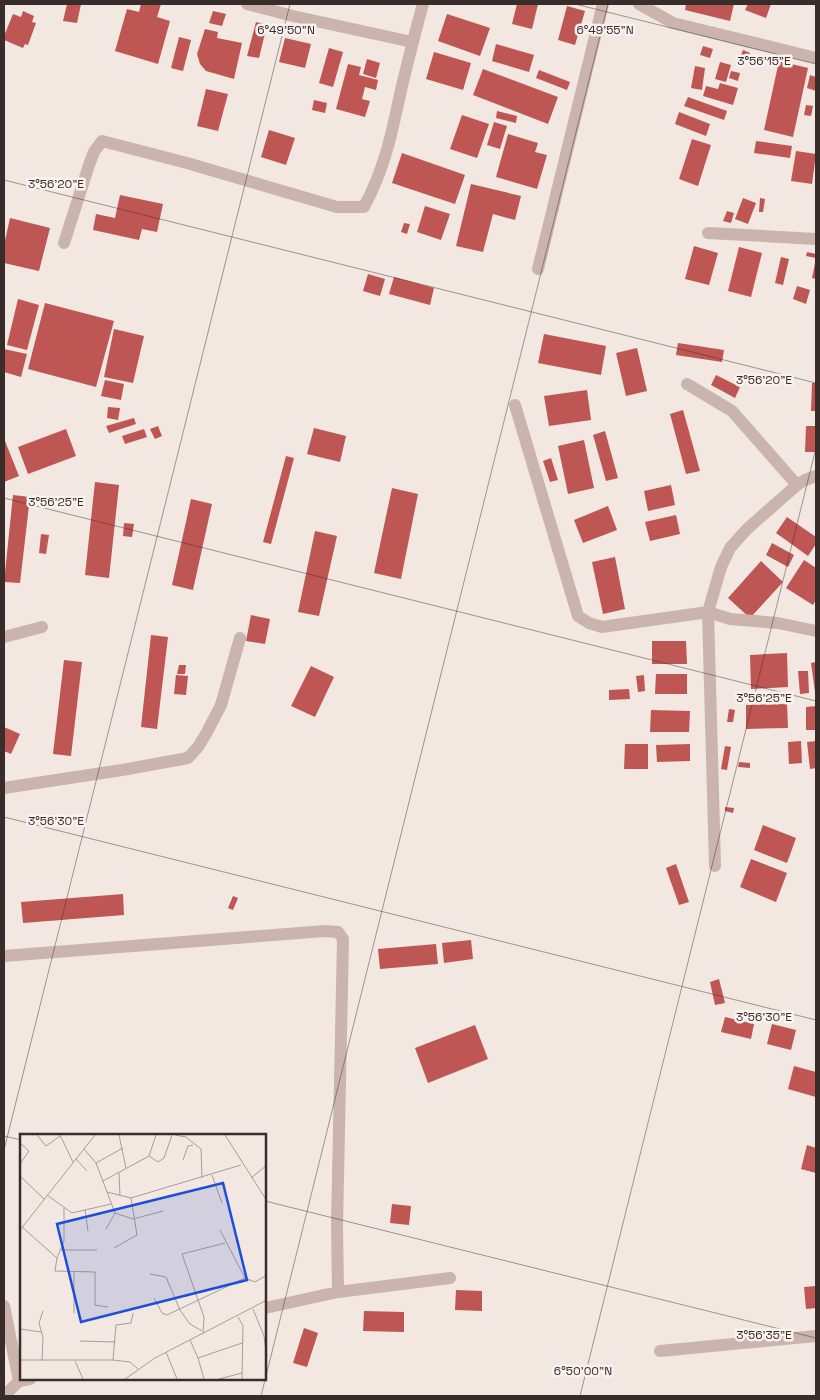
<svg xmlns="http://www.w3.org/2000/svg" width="820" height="1400" font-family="'Space Grotesk',sans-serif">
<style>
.building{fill:#be5653}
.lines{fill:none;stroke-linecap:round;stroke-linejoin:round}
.minor{stroke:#cab4ad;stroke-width:12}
.ticks{fill:none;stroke:#392d2b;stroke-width:1;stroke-opacity:0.45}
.inset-road{fill:none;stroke:#a89d98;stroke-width:1}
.view{fill:#1d4ed8;fill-opacity:0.15;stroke:#1d4ed8;stroke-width:2.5}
.inset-edge{fill:none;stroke:#392d2b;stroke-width:2.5}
.ticks-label{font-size:12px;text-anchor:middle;fill:#392d2b;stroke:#faf2ee;stroke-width:5;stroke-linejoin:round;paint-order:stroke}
</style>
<rect width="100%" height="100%" fill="#f2e7e1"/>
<path class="building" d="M67,4H81L77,23L63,21Z
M141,4H161L157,17L170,21L158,64L115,51L127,9L139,12Z
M517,4H538L532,29L512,24Z
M686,4H734L730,21L685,10Z
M748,4H771L766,18L745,10Z
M567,6L585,11L575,45L558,40Z
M23,11L34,16L32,22L36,23L28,45L25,44L23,48L4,40V36L13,14L21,17Z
M213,11L226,14L222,26L209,23Z
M447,14L490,28L480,56L438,41Z
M256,22L267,25L259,58L247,56Z
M205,29L218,32L217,38L242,43L234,79L206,71L200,64L197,54Z
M179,37L191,40L183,71L171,68Z
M285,38L311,44L305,68L279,62Z
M496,44L534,55L529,72L492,61Z
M703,46L713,49L710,58L700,55Z
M329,48L343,52L333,87L319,83Z
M743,50L750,53L746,63L739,60Z
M434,52L471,63L463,90L426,79Z
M367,59L380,63L376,78L363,74Z
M779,61L808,68L793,137L764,130Z
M720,62L731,65L726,82L715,79Z
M348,64L361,67L359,75L378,80L376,90L365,87L362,99L370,101L365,117L336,109Z
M695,66L705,68L702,90L691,88Z
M483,69L558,97L548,124L473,95Z
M539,70L570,82L567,90L536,78Z
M731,71L740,73L738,81L729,78Z
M810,75L816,77V91L807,88Z
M720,83L738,88L733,105L703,96L706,86L718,89Z
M206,89L228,94L218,131L197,126Z
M688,97L727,111L724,120L684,106Z
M314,100L327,103L325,113L312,110Z
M806,105L813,106L811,116L804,115Z
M497,111L517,116L516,123L496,118Z
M679,112L710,124L706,136L675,124Z
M462,115L489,124L477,158L450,149Z
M494,122L507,126L500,149L487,145Z
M269,130L295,138L286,165L261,157Z
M508,134L538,143L535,152L547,155L537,189L496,177Z
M692,139L711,145L698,186L679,179Z
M756,141L792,146L790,158L754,153Z
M796,151L816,154L812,184L791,181Z
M402,153L465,175L455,204L392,183Z
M471,184L521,196L515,220L493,214L483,252L456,246Z
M120,195L163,204L157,232L142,229L139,240L93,230L96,214L115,218Z
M743,198L756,203L748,224L735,219Z
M760,198L765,199L763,212H759Z
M425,206L450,214L441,240L417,232Z
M727,211L734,213L731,223L723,221Z
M10,218L50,228L39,271L4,263V245Z
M404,223L410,224L407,234L401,232Z
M694,246L718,253L709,285L685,279Z
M739,247L762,253L751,297L728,291Z
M807,252L816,254V279L812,278L816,258L806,256Z
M781,257L789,259L783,285L775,283Z
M368,274L385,279L380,296L363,291Z
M394,277L434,288L430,305L389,294Z
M797,286L810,290L806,304L793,299Z
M18,299L39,305L27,350L7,345Z
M45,303L114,321L96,387L28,369Z
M114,329L144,336L133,383L104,377Z
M544,334L606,346L601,375L538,363Z
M678,343L724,350L722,362L676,355Z
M637,348L647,391L626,396L616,353Z
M4,349L27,354L21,377L4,372Z
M716,375L740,387L735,398L711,385Z
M105,380L124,384L121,400L101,396Z
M812,383H816V411H811Z
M587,390L591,420L549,426L544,396Z
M108,407L120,408L118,420L107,418Z
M683,410L700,471L686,474L670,414Z
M134,418L136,424L109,433L106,426Z
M158,426L162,436L155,439L150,429Z
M806,426H816V452H805Z
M314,428L346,436L340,462L307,454Z
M66,429L76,456L28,474L18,447Z
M144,429L147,437L125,444L122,436Z
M605,431L618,478L606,481L593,435Z
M584,440L594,488L568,494L558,446Z
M5,441L19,476L4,482V442Z
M286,456L294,458L271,544L263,542Z
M551,458L558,480L550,482L543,461Z
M95,482L119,485L109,578L85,575Z
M671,485L675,505L648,511L644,491Z
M392,488L418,494L401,579L374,573Z
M13,495L30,497L20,583L4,582Z
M191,499L212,504L193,590L172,585Z
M608,506L617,530L583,543L574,520Z
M676,515L680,534L650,541L645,522Z
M787,517L816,537V544L808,556L776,533Z
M124,523L134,524L132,537L123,536Z
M315,531L337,536L319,616L298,612Z
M41,534L49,535L46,554L39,553Z
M772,543L794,555L788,567L766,555Z
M615,557L625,609L603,614L592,562Z
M804,560L816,568V600L813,605L786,588Z
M761,561L783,582L750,618L728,598Z
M251,615L270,619L265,644L246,641Z
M151,635L168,637L157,729L141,727Z
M652,641H686L687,664H652Z
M787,653L788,687L751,689L750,655Z
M64,660L82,662L71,756L53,754Z
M816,662V691L815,692L811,663Z
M179,665H186L185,674H177Z
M311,666L334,677L315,717L291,706Z
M798,671H808L809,693L800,694Z
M656,674H687V694H655Z
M176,675L188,676L186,695L174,694Z
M644,675L645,691L638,692L636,676Z
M629,689L630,699L609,700V690Z
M787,704L788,728L746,729V705Z
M816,706V730H806V707Z
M729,709L735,710L733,722H727Z
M651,710L690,711L689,732H650Z
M4,727L20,734L11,754L4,751Z
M801,741L802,763L789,764L788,742Z
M816,741V768L810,769L807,742Z
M625,744H648V769H624Z
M690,744V761L657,762L656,745Z
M725,746L731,747L727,770L721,769Z
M739,762L750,763V768L738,767Z
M725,807L734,808L733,813L725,811Z
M763,825L796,838L787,863L754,850Z
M751,859L787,873L776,902L740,887Z
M676,864L689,902L679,905L666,868Z
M123,894L124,915L23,923L21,902Z
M233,896L238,898L233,910L228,908Z
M471,940L473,959L444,963L442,943Z
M436,944L438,964L380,969L378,949Z
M719,979L725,1003L715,1005L710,982Z
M725,1017L754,1024L751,1039L721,1032Z
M772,1024L796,1030L791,1050L767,1044Z
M475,1025L488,1059L428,1083L415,1048Z
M794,1066L816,1072V1097L788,1089Z
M807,1145L816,1148V1173L801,1169Z
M392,1204L411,1206L409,1225L390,1223Z
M816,1286V1308L806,1309L804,1287Z
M456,1290L482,1291V1311L455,1310Z
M364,1311L404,1312V1332L363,1331Z
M304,1328L318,1333L307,1367L293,1363Z"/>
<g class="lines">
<path class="minor" d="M247,4L293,16L412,42
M639,4L673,23L816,58
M708,233L816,239
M64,243L89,165L94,152L102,141L187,163L337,207H364C385,168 392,132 401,90C408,61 415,32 423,4
M538,269L603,4
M687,384L732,411L797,485
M515,405L578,616L589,623L602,627L708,612L730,619L778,623L816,631
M4,637L42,627
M4,788L122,770L188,758L198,747L207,732L221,705L240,638
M715,866L708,612L721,567L730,548L747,529L797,485L805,480L816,476
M4,956L325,931L338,932L343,939L337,1225L338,1292
M4,1306L19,1381
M265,1308L338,1292L450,1278
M660,1351L816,1336
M4,1396L19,1381L30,1379"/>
</g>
<path class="ticks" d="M575,4L816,64M4,180L816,383M4,498L816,701M4,817L816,1020M4,1136L21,1140M4,1150L290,4M265,1201L816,1338M261,1396L608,4M580,1396L816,448"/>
<g transform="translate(20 1134)">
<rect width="246" height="246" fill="#f2e7e1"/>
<path class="inset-road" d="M17,1L26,12L40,2M40,1L53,28M99,1L106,34M155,1L166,3L181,15L182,44M205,1L247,67M0,9L9,17L0,30M64,15L76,29L95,79L113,85L143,77M129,22L138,28L144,24L152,1M56,25L67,37M163,26L168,12L173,11M76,29L103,14M99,39L100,62M192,41L202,69M0,42L24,65M231,44L247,31M83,47L129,22L136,1M87,58L111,64L221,31M27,61L52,79L91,70M65,76L68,97M2,93L37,124L35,137L75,138V171L88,173M86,95L95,79M0,96L75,1M200,96L225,144L235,148L247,141M94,114L117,101L111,64M41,116H77M37,124L44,107V74M130,140L146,143L160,176L170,190L182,197M134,164L142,179L147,181L225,144M233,175L244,202L247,222M54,179V137M218,183L223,192L222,245M0,195L21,198M183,200L184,183L162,120L205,109M170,206L178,224L222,209M60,207L95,208M146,218L157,245M178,224L184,245M0,226H93L110,228L118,235M93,226L96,191L111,189L113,179M22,227L23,203L19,189L23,177M55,227L63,245M105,245L135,224L247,166M199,245L222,239"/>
<path class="view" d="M203,49L227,146L61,188L37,90Z"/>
<rect width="246" height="246" class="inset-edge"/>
</g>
<g class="ticks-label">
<text x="286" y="34">6°49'50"N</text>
<text x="605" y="34">6°49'55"N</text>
<text x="764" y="65">3°56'15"E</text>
<text x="56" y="188">3°56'20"E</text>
<text x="764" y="384">3°56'20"E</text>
<text x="56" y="506">3°56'25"E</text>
<text x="764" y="702">3°56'25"E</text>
<text x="56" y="825">3°56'30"E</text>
<text x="764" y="1021">3°56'30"E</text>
<text x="764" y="1339">3°56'35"E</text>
<text x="583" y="1375">6°50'00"N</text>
</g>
<rect width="820" height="1400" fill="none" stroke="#392d2b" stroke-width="10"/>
</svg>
